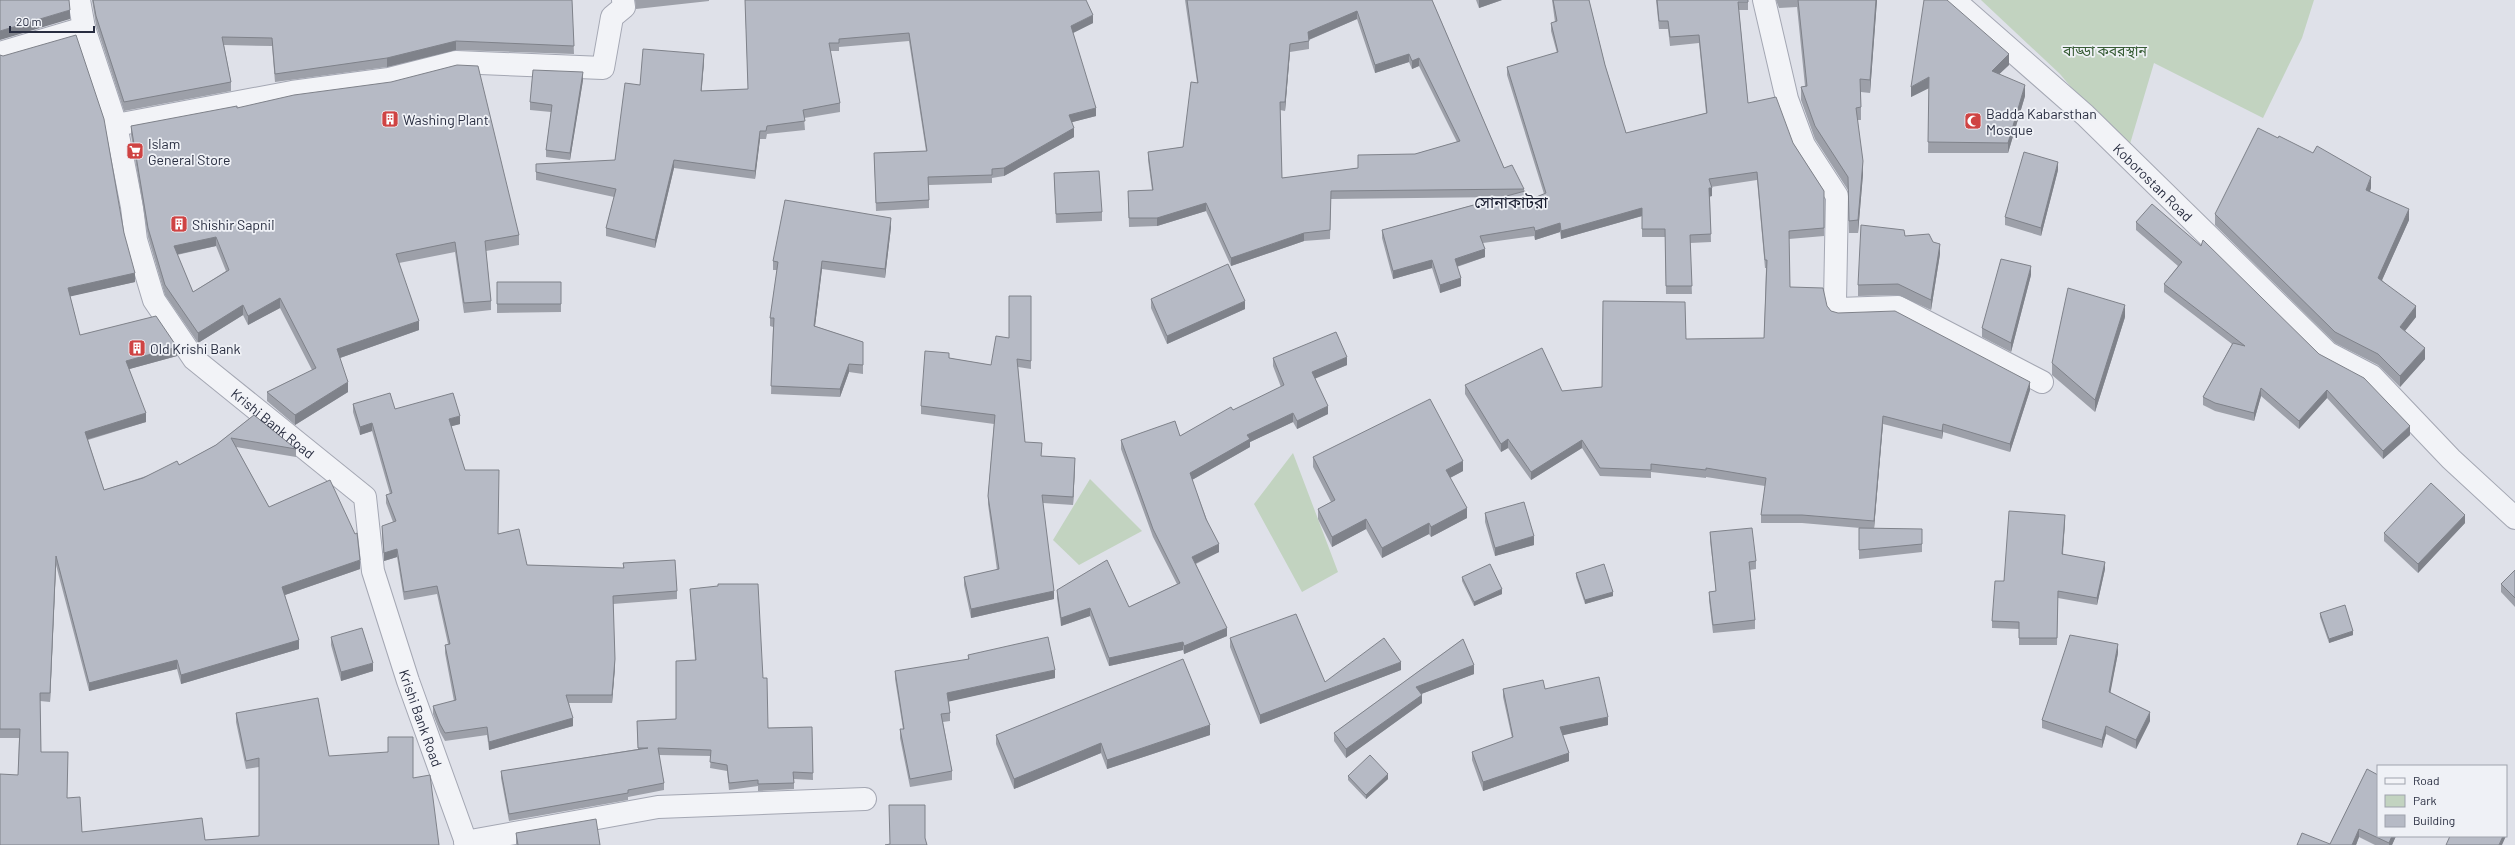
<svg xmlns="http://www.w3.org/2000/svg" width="2515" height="845" font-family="Barlow,'Noto Sans Bengali',sans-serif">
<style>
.green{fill:#c2d3c0}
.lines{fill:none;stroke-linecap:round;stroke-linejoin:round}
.street-casing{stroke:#a4a7b3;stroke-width:24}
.street{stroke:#f2f3f7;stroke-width:22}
.wall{fill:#9da0a9;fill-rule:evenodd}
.shaded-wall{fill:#7f828a}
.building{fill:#b6bac5;stroke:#7f828a;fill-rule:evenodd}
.labels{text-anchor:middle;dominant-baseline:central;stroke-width:3.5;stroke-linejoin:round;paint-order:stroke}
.park-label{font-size:14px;fill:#375c35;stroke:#eff1f6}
.poi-label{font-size:14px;fill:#282d40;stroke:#eff1f6;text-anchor:start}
.street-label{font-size:14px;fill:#282d40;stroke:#eff1f6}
.quarter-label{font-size:16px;fill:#1a1e31;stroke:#eff1f6}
</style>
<rect width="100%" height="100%" fill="#dfe1e9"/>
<path class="green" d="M1981,0H2314L2302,38L2263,118L2154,63L2127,154L2060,74Z
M1293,453L1338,572L1302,592L1254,504Z
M1090,479L1142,531L1079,565L1053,540Z"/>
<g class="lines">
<g class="street-casing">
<g id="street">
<path id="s1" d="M79,0L84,28L116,125L132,207L136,240L154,300L194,359L365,497L373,571L408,681L467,845"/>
<path d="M1764,0L1787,99L1804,145L1837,196L1835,302L1838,309L1898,307L2042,382"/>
<path id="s2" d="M1954,0L2085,115L2328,353L2372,376L2451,459L2515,518"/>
<path d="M0,53L84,28"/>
<path d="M116,125L292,92L389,79L456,62L603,68L612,17L624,7L623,0"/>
<path d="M465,842L658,807L865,799"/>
</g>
</g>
<use href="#street" class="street"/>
</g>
<path class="wall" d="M92,0H572L574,54L456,50L387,67L275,82L272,46L224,45L231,82V91L124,111L96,25Z
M635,0H709V1L636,9Z
M745,0L1093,23L1073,33L1096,116L1072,122L1074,137L1004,176L992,178V183L929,185V208L876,211L874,153L926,151L909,41L839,47V51H830L840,103V112L804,118L805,130L767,134L766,139H760L755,179L674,168L655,248L606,236V228L614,197L536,180V172L615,160L640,85L704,62L701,91L748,89Z
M1185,0H1432L1504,168L1524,189V191L1529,200L1544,194L1507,75V67L1557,53L1551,31V23L1555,22L1552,0H1589L1605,65L1626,133L1706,113L1699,43L1670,46L1668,29H1659L1656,0H1748V10H1739L1748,103L1793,143L1824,191V236L1789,239L1790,287L1827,306L1831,311L2030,390L2010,452L1943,432L1942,439L1883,424L1874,528L1922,544V552L1859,559V528H1860L1802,523H1761V515L1765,486L1706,477V478L1651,472V478L1600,476L1582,448L1531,480L1508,448L1501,452L1465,394V385L1562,391L1602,387L1686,339L1764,338L1766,268H1765L1757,180L1711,187L1712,196H1710L1711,242L1690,243L1692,294H1666L1665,237H1642V216L1561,239L1560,232L1535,240L1534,236L1483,243L1485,257L1457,267L1461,286L1440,293L1432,268L1393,279L1382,238V230L1502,197L1331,199L1330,239L1304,241L1231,266L1206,211L1157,226L1129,227L1128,191L1152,190L1148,160V152L1183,147L1197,82ZM1357,19L1375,73L1409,62L1412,69L1419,66L1457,142L1415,154L1358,168L1282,178L1280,110L1285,111L1290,52L1309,49V40Z
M1476,0H1502L1479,8Z
M1776,0H1877L1870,93L1861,92V120H1857L1863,174L1858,233H1849L1848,190L1815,139L1801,100V87L1805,86L1797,7L1779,8Z
M0,55L124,233L135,282L70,296L80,335L177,356L129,369L146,422L88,440L104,490L179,465L216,445L254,415L296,449V457L236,447L269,507L360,569L285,595L299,649L181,684L177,669L89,691L56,565L50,702L40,701L41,752L67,798L82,832L205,840L259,836V767L246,769L236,722V713L329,756L413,778L439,845H0L18,775L19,738H0Z
M2009,65L1999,74L2025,96L2008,153H1928L1929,88L1911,97V87Z
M583,80L570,160L546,157V150L551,112L530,110V102Z
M237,108L519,235V245L486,251L491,301V310L464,313L455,252L399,263L419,330L340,358L348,392L295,425L267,401V392L312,370L280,308L248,325L243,315L198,343L165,295L148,237L131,135V126ZM216,246L226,271L193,292L177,255Z
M2058,170L2041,236L2005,225V217Z
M1054,173L1102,212V221L1056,223Z
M2371,188L2370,191L2409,220L2382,280L2416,317L2405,331L2425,359L2400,387L2378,365L2335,343L2215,225V214Z
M2136,222L2319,354L2410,435L2383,459L2327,398L2299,429L2261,396L2254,421L2215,411L2203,405V397L2232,344L2164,292V284L2178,266L2136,230Z
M891,227L885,278L822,269L815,326L863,342V374L849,372L840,397L771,394L773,327L770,326V318L777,270H773V261Z
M1905,236L1933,242L1940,254L1931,310L1898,295L1858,296V285Z
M2031,275L2011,352L1982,337V328Z
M497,282H561V312L497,313Z
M1031,296V369L1018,367L1025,442L1042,451L1041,456L1075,466L1073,505L1043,503L1054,599L971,618L964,585V577L997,570L988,504V496L994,424L921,414V406L949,358L991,365L1009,338Z
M1151,299L1245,309L1167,344L1151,308Z
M2125,317L2095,412L2052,375V363Z
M1273,358L1347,365L1315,378L1328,414L1297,429L1293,422L1250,442V447L1192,480L1219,552L1196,564L1227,636L1184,654L1183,650L1109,666L1090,616L1061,626L1057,598V590L1129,607L1177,584L1153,537L1121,449V440L1180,436L1233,410L1281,387L1273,366Z
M353,404L395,409L460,424L451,426L465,470L498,534L527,565L623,568V563L677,591V599L613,604L615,667L612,703H569L573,726L489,750L487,735L445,741L440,732L433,714V706L454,701L445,653V645L448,644L437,594L404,600L397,557L384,561L382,534V526L393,522L386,503V495L390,494L372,431L360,435L353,412Z
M1313,457L1463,471L1450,478L1467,518L1431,537L1429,534L1382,558L1366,529L1332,547L1318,519V509L1331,502L1313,467Z
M1485,513L1534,545L1495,556L1485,522Z
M2065,522L2063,554L2105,569L2097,605L2058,598L2057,645H2019V629L1992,628V621L2004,581Z
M2465,523L2418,573L2384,541V533Z
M1710,532L1756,561V569L1750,570L1755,620V629L1713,633L1709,600V592L1716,591L1710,541Z
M2515,570V607L2501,592V584Z
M1576,573L1613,596L1585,604L1576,577Z
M1462,577L1502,594L1474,606L1462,581Z
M690,589L763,678L768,728L812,727L813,780L794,779V789L758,791V786L729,790L727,771L710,768L711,756L659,755L664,783V790L628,797V800L509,821L501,778V771L638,749L637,721L676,719L695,660Z
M2320,613L2353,635L2329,643L2320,617Z
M331,637L373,671L341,681L331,645Z
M1230,638L1325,682L1401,670L1260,724L1230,647Z
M1463,639L1474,674L1421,694L1422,703L1346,758L1334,741V733Z
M2118,653L2110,692L2150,721L2136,749L2106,734L2102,748L2042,728V720Z
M968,655L1055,678L949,701L950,713V721L943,722L952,771V780L910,787L900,738V729H903L895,679V671L968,660Z
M1503,689H1545L1608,725L1562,735L1569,761L1483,791L1472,760V752L1512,738L1503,697Z
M996,735H1210L1107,769L1101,753L1014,789L996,744Z
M2367,769L2378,836H2396L2392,845H2375L2359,837L2356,845H2297L2330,844Z
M1348,776L1388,779L1366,799L1348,780Z
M516,833L600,845H516Z"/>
<path class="shaded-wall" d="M1479,0H1502L1479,8Z
M1876,0H1877L1870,93V80Z
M70,10V19L0,40V31Z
M1357,11V19L1308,40V32Z
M1093,15V23L1071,34V26Z
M456,41V50L387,67V58Z
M1290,44V52L1285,111V102Z
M704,54V62L701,99V91Z
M1409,54V62L1375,73V65Z
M2009,54V65L1992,81V71Z
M1419,58V66L1412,69V61Z
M583,72V80L570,160V153Z
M1929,77V88L1911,97V87Z
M2025,85V96L2008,153V143Z
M1096,108V116L1069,123V115Z
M1074,128V137L1004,176V168Z
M760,131V139L755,179V171Z
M674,160V168L655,248V240Z
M1863,161V174L1858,233V220Z
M2058,162V170L2041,236V228Z
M2371,177V188L2366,201V190Z
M1709,188H1712V196L1709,197Z
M1206,203V211L1157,226V218Z
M1642,208V216L1561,239V231Z
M2409,209V220L2378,289V278Z
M891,218V227L885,278V269Z
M1560,223V232L1535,240V231Z
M1304,233V241L1231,266V258Z
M216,237V246L174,255V246Z
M1940,244V254L1931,310V300Z
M1485,249V257L1455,267V259Z
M1432,260V268L1393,279V271Z
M822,261V269L814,334V326Z
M2031,266V275L2011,352V343Z
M135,273V282L68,297V288Z
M1461,278V286L1440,293V285Z
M280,298V308L248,325V316Z
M1245,301V309L1167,344V336Z
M243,305V315L198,343V333Z
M2125,305V317L2095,412V400Z
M2416,306V317L2400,337V327Z
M419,321V330L337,359V349Z
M177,347V356L126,370V361Z
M2425,348V359L2400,387V376Z
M1347,357V365L1312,380V372Z
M849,364V372L840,397V389Z
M348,382V392L295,425V415Z
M2030,382V390L2010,452V444Z
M2261,388V396L2254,421V413Z
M2327,390V398L2299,429V421Z
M1328,406V414L1297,429V421Z
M146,413V422L85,440V432Z
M1293,413V422L1250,442V447L1190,481V473L1247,435Z
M460,416V424L449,427V419Z
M1883,416V424L1874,529V521Z
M372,423V431L360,435V427Z
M1943,424V432L1942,439V431Z
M2410,426V435L2383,459V451Z
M1508,439V448L1501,452V444Z
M1582,440V448L1531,480V472Z
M1075,458V466L1073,505V497Z
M1463,461V471L1446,480V470Z
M1467,508V518L1431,537V527Z
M2065,515V522L2062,561V554Z
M2465,515V523L2418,573V564Z
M1366,519V529L1332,547V537Z
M1429,523V534L1382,558V548Z
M1534,536V545L1495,556V548Z
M1219,544V552L1192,565V557Z
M397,549V557L384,561V553Z
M56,556V565L50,702V693Z
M360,560V569L282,596V587Z
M2105,562V569L2097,605V598Z
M1502,589V594L1474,606V602Z
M1054,591V599L971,618V609Z
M1613,592V596L1585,604V600Z
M1090,608V616L1061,626V618Z
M1227,628V636L1184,654V646Z
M2353,631V635L2329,643V639Z
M299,640V649L181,684V675Z
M1183,642V650L1109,666V658Z
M2118,644V653L2109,700V692Z
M615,659V667L612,703V695Z
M177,660V669L89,691V683Z
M1401,662V670L1260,724V715Z
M373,663V671L341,681V672Z
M1474,665V674L1416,696V687Z
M1055,670V678L947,702V693Z
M1422,695V703L1346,758V749Z
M2150,712V721L2136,749V740Z
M1608,717V725L1560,736V727Z
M573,718V726L489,750V742Z
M1210,725V735L1107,769V760Z
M2106,726V734L2102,748V740Z
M1101,743V753L1014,789V779Z
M1569,753V761L1483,791V782Z
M1388,774V779L1366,799V795Z
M2506,828V836L2502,845H2499L2503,836H2506Z
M2359,829V837L2356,845H2352Z
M2392,836H2396L2392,845H2389V843Z"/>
<path class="building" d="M0,0H69L70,10L0,31Z
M93,0H572L574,46L456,41L387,58L275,74L272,38L222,37L231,82L124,102L96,16Z
M745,0H1086L1093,15L1071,26L1096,108L1069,115L1074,128L1004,168L992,169V175L928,177L929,200L876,203L874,153L927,151L909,33L839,39V43H829L840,103L803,110L805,121L767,126L766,131H760L755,171L674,160L655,240L606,228L616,189L536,172V164L615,160L625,83L640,85L643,49L704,54L701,91L748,89Z
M1187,0H1432L1504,168L1512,165L1524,189L1331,191L1330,230L1304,233L1231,258L1206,203L1157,218H1129L1128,191L1153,190L1148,152L1183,147L1191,82L1198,83ZM1357,11L1375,65L1409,54L1412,61L1419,58L1460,141L1415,154L1358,155V168L1282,178L1280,102H1285L1290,44L1309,41L1308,32Z
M1553,0H1589L1605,65L1626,133L1707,113L1699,35L1670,37L1668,21H1659L1657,0H1748V2H1738L1748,103L1776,97L1793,143L1824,191V228L1789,231L1790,287L1823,288L1827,306L1831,311L1838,313L1895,311L2030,382L2010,444L1943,424L1942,431L1883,416L1874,521L1802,515H1761L1766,478L1706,468V470L1651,464V470L1600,468L1582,440L1531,472L1508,439L1501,444L1465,385L1542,348L1562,391L1602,387L1603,301L1685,302L1686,339L1764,338L1767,260H1765L1757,172L1709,179L1712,188H1709L1711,234L1690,235L1692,286H1666L1665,229H1642V208L1561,231L1560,223L1535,231L1534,227L1480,236L1485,249L1455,259L1461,278L1440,285L1432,260L1393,271L1382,230L1525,191L1529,200L1546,193L1507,67L1558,52L1551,23L1557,21Z
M1798,0H1876L1870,80L1860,79L1861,107L1856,108L1863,161L1858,220L1849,221L1848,177L1815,126L1801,87L1807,86Z
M1924,0H1947L2009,54L1992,71L2025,85L2008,143L1928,142L1929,77L1911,87Z
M76,35L104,119L124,233L135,273L68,288L80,335L156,316L177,347L126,361L146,413L85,432L104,490L143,478L177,461L179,465L216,445L254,415L296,449L231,438L269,507L330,480L355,534L357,533L360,560L282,587L299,640L181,675L177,660L89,683L56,556L50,693H40L41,752H68L67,798L80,797L82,832L202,818L205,840L259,836V758L246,761L236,713L318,698L329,756L388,752V737H413V778L430,775L439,845H0V774L18,775L20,729H0V55L3,56Z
M457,65L478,66L519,235L485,241L491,301L464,303L455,242L396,254L419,321L337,349L348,382L295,415L267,392L316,368L280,298L248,316L243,305L198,333L165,285L148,228L131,126L237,106V108L294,95L391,82ZM216,237L229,270L193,292L174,246Z
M533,70L583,72L570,153L546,150L552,105L530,102Z
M2258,128L2278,138L2279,136L2313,153L2317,146L2371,177L2366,190L2409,209L2378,278L2416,306L2400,327L2425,348L2400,376L2378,354L2335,332L2215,214Z
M2024,152L2058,162L2041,228L2005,217Z
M1099,171L1102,212L1056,214L1054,173Z
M785,200L891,218L885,269L822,261L814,326L863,342V365L849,364L840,389L771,386L774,318H770L778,262L773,261Z
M2152,204L2201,246L2203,240L2319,354L2364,378L2410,426L2383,451L2327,390L2299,421L2261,388L2254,413L2215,403L2203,397L2233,343L2245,346L2164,284L2182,262L2136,222Z
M1861,225L1904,230L1905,236L1929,234L1933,242L1940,244L1931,300L1898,284L1858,285Z
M2001,259L2031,266L2011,343L1982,328Z
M1228,264L1245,301L1167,336L1151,299Z
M497,282H561V304H497Z
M2068,288L2125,305L2095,400L2052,363Z
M1009,296H1031V361L1017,359L1025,442L1042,443L1041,456L1075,458L1073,497L1042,495L1054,591L971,609L964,577L999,569L988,496L995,415L921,406L925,351L949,353V358L991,365L996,336L1009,338Z
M1336,332L1347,357L1312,372L1328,406L1297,421L1293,413L1247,435L1250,439L1190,473L1206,519L1219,544L1192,557L1227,628L1184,646L1183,642L1109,658L1090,608L1061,618L1057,590L1107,560L1129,607L1180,583L1153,529L1121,440L1175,421L1180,436L1231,407L1233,410L1284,385L1273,358Z
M390,393L395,409L453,393L460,416L449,419L465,470H499L498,534L519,529L527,565L624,568L623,563L675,560L677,591L613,596L615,659L612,695H566L573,718L489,742L487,727L445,733L440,724L433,706L456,700L445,645L450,644L437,586L404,592L397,549L384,553L382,526L396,521L386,495L392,493L372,423L360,427L353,404Z
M1430,399L1463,461L1446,470L1467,508L1431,527L1429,523L1382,548L1366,519L1332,537L1318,509L1335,500L1313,457Z
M2431,483L2465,515L2418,564L2384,533Z
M1524,502L1534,536L1495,548L1485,513Z
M2009,511L2065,515L2062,554L2105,562L2097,598L2058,591L2057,638H2019V622L1992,621L1995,581H2004Z
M1752,528L1756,561L1749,562L1755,620L1713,625L1709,592L1716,591L1710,532Z
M1859,528L1922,529V544L1859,550Z
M1490,564L1502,589L1474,602L1462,577Z
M1604,564L1613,592L1585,600L1576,573Z
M2515,570V598L2501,584Z
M718,584H758L763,678H767L768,728L812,727L813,773L793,772L794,783L758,784V780L729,783L727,765L710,762L711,750L658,748L664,783L628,790V793L509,814L501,771L648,748H638L637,721L676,719V661L696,660L690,589L718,586Z
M2345,605L2353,631L2329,639L2320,613Z
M1296,614L1325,682L1384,638L1401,662L1260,715L1230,638Z
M362,628L373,663L341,672L331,637Z
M2070,635L2118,644L2109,692L2150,712L2136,740L2106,726L2102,740L2042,720Z
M1048,637L1055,670L947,693L950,713L941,714L952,771L910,779L900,729H904L895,671L969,659L968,655Z
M1463,639L1474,665L1416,687L1422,695L1346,749L1334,733Z
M1183,659L1210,725L1107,760L1101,743L1014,779L996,735Z
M1599,677L1608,717L1560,727L1569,753L1483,782L1472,752L1513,737L1503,689L1543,680L1545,689Z
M1370,755L1388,774L1366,795L1348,776Z
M2367,769L2378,775V836H2392L2389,843L2359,829L2352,845H2297L2302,833L2330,844Z
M889,805H925V838L927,845H885L890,844Z
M596,819L600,845H518L516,833Z
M2450,836H2503L2499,845H2446Z"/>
<defs>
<g id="building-square" transform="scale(0.9)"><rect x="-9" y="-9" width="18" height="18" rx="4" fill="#cf4343" stroke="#eff1f6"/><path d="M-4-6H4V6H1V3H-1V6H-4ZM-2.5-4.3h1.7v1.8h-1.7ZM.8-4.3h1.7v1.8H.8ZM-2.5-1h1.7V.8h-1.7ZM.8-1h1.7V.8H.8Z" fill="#fff"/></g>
<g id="mosque-square" transform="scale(0.9)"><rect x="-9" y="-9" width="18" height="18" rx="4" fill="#cf4343" stroke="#eff1f6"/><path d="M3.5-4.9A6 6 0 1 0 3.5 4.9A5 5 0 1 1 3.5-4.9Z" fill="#fff"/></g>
<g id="supermarket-square" transform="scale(0.9)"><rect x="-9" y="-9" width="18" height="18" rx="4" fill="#cf4343" stroke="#eff1f6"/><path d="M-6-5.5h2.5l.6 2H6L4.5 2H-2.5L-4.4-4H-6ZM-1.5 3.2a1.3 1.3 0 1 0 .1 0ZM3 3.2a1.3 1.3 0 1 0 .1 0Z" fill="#fff"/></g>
</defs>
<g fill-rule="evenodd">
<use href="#building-square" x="390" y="119"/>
<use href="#mosque-square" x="1973" y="121"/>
<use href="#supermarket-square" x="135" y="151"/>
<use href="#building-square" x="179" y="224"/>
<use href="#building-square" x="137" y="348"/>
</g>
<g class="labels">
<g class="park-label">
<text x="2105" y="50">বাড্ডা কবরস্থান</text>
</g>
<g class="poi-label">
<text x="1986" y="113">Badda Kabarsthan<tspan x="1986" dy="16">Mosque</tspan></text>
<text x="403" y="119">Washing Plant</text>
<text x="148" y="143">Islam<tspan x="148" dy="16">General Store</tspan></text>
<text x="192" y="224">Shishir Sapnil</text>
<text x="150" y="348">Old Krishi Bank</text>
</g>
<g class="street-label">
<text stroke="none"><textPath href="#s2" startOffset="270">Koborostan Road</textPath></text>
<text stroke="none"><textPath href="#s1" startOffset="483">Krishi Bank Road</textPath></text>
<text stroke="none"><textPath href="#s1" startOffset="830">Krishi Bank Road</textPath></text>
</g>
<g class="quarter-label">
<text x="1511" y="201">সোনাকাটরা</text>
</g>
</g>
<rect x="2377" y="765" width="130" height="72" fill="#eff1f6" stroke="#9fa3ad"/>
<rect x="2385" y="778" width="20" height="6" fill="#f2f3f7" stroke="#9fa3ad"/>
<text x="2413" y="785" font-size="12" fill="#282d40">Road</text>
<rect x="2385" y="795" width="20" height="12" fill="#c2d3c0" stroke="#9fa3ad"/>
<text x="2413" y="805" font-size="12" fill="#282d40">Park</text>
<rect x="2385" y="815" width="20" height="12" fill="#b6bac5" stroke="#9fa3ad"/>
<text x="2413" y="825" font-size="12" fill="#282d40">Building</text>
<path d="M10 26v6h84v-6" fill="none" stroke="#282d40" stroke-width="2"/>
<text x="16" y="26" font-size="12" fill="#282d40" stroke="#eff1f6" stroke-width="3" paint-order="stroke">20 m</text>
</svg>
